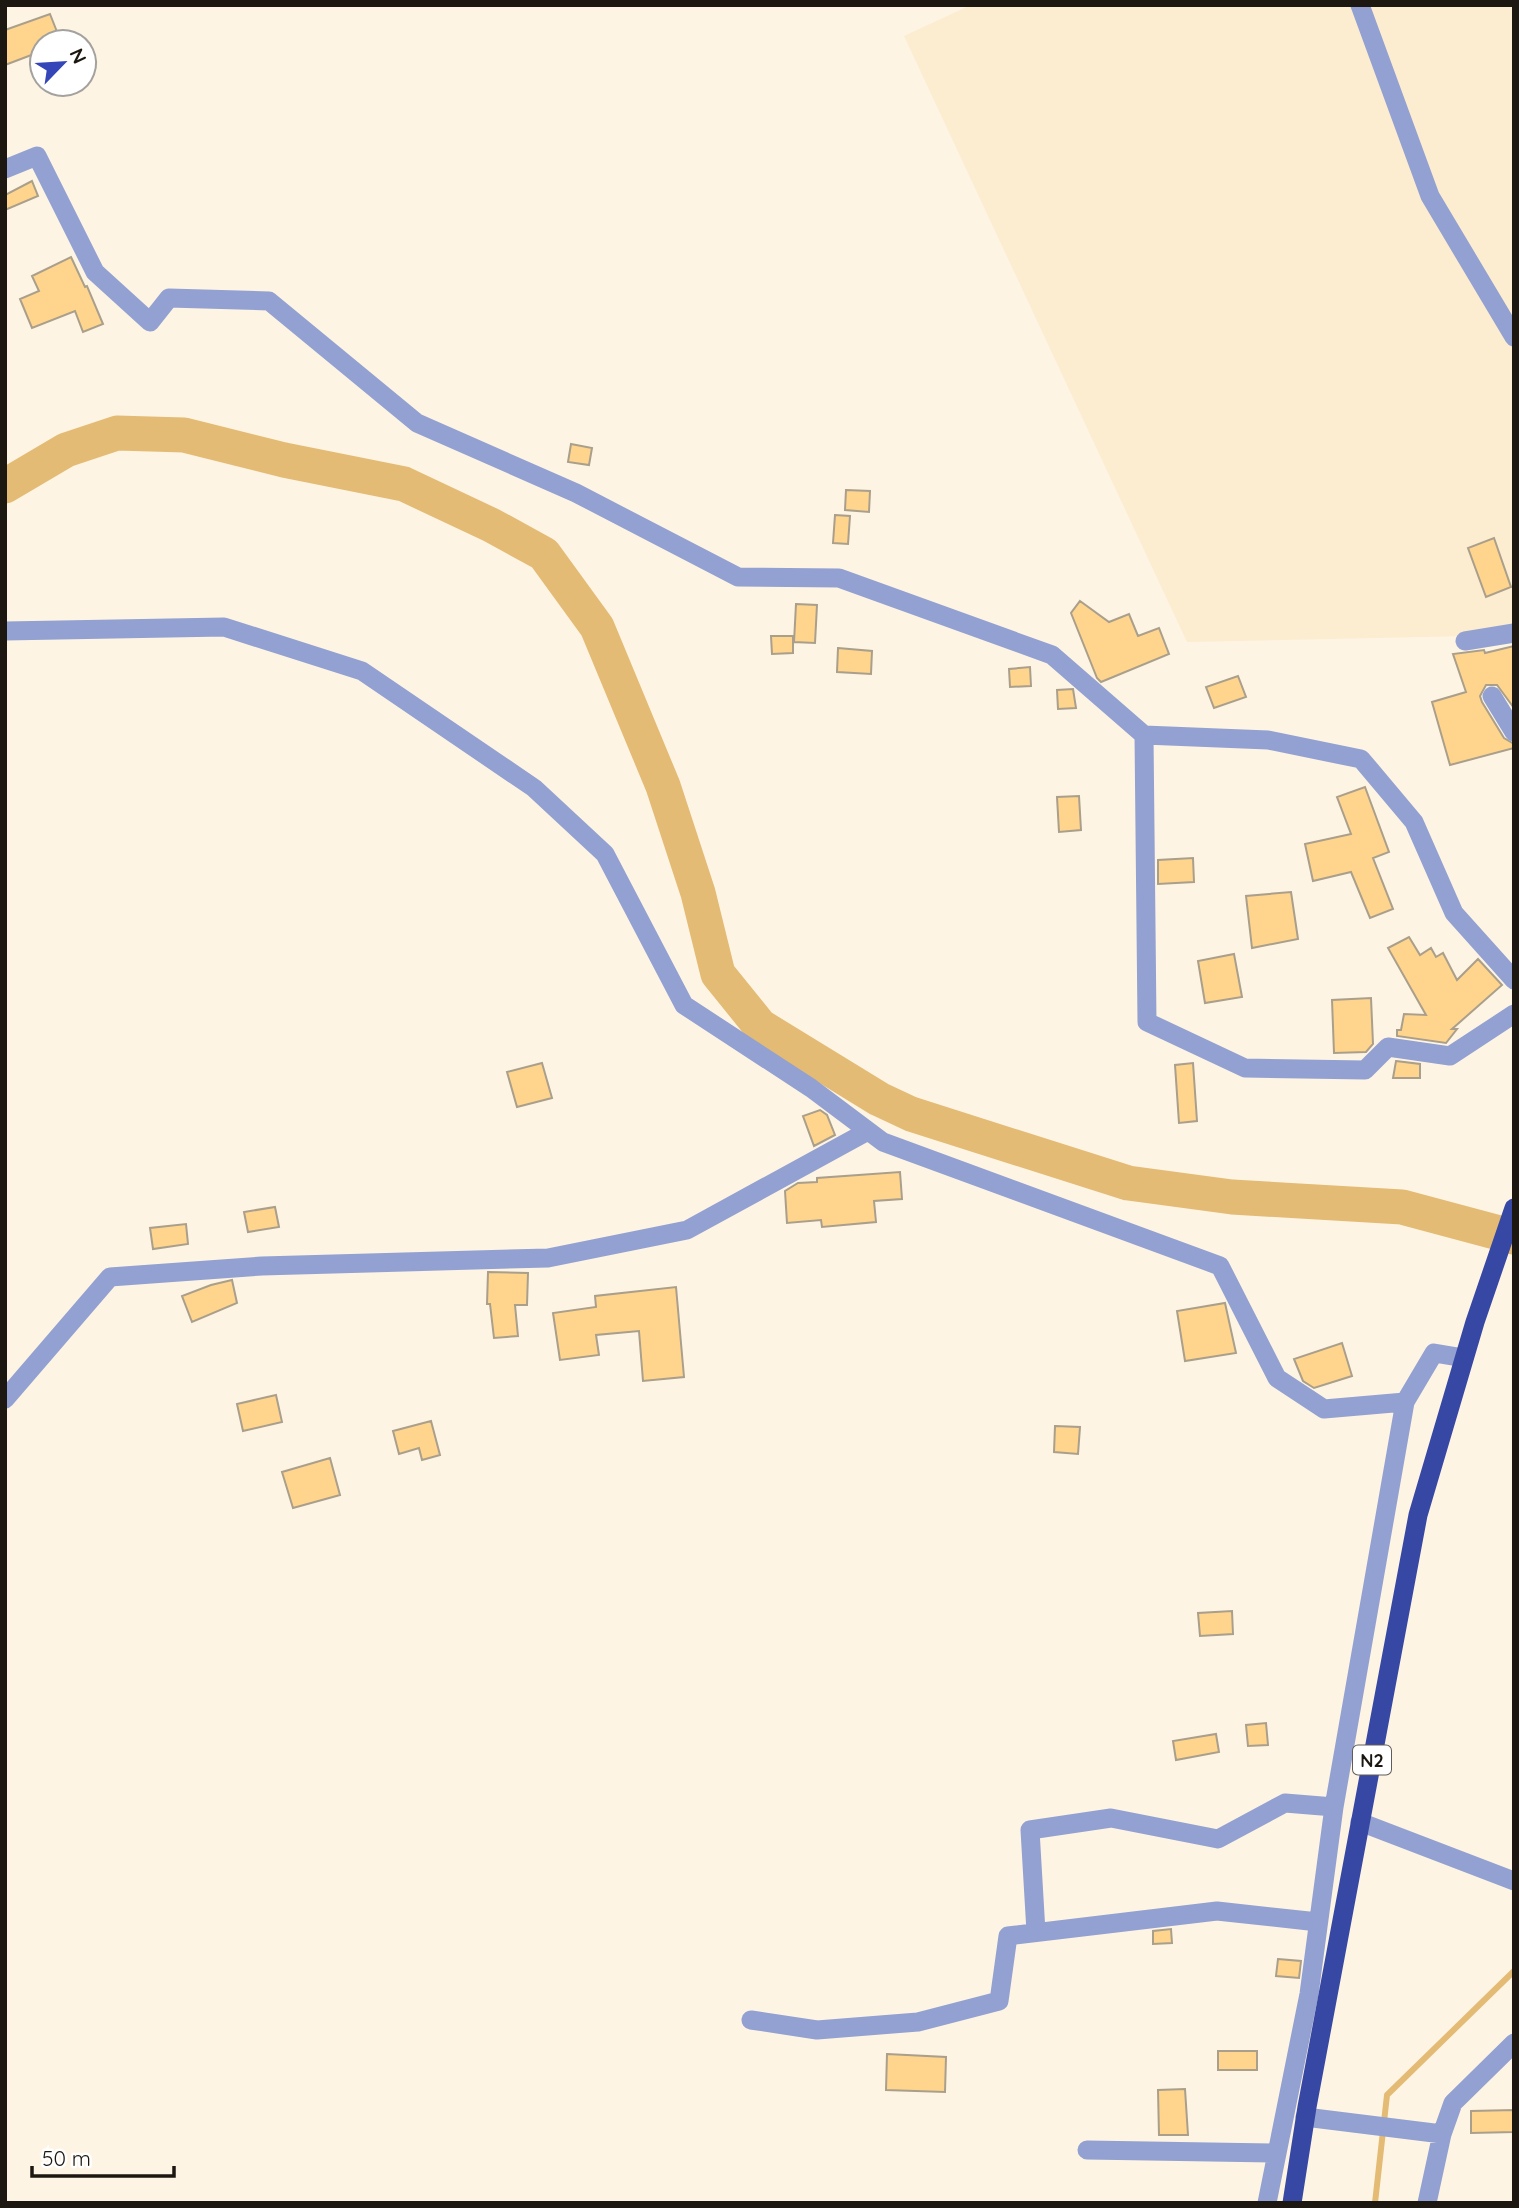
<svg xmlns="http://www.w3.org/2000/svg" width="1519" height="2208" font-family="Quicksand,sans-serif">
<style>
.built{fill:#fcecd0}
.lines{fill:none;stroke-linecap:round;stroke-linejoin:round}
.stream{stroke:#e4bb74;stroke-width:6}
.river{stroke:#e4bb74;stroke-width:35}
.building{fill:#ffd58d;stroke:#aa9f8b;stroke-width:2}
.minor{stroke:#92a1d1;stroke-width:19}
.trunk{stroke:#3748a4;stroke-width:19}
.labels{text-anchor:middle;dominant-baseline:central;stroke-width:5;stroke-linejoin:round;paint-order:stroke}
.shield{fill:#fff;stroke:#605d58;stroke-width:2}
.shield-label{font-size:18px;font-weight:bold;fill:#1c1710}
</style>
<rect width="100%" height="100%" fill="#fef4e4"/>
<path class="built" d="M971,5H1514V635L1187,642L904,36Z"/>
<g class="lines">
<path class="stream" d="M1375,2203L1387,2095L1514,1971"/>
<path class="river" d="M5,486L66,450L117,433L184,435L284,460L404,484L491,525L544,554L597,627L663,786L698,893L718,974L760,1026L879,1099L911,1114L1128,1183L1232,1197L1402,1207L1514,1237"/>
</g>
<path class="building" d="M50,14L61,42H42V51L5,65V30Z
M32,181L38,196L5,210V195Z
M71,257L85,287L87,286L103,324L83,332L75,311L32,328L20,299L39,291L32,276Z
M571,444L592,448L589,465L568,462Z
M846,490L870,491L869,512L845,510Z
M835,515L850,516L848,544L833,543Z
M1494,538L1511,587L1486,597L1468,548Z
M1080,601L1109,622L1129,614L1138,636L1159,628L1169,654L1101,682L1097,678L1071,613Z
M796,604L817,605L815,643L794,642Z
M771,636H793V653L772,654Z
M1514,646V708L1497,685H1486L1480,696L1482,702L1504,738L1514,744V748L1450,765L1432,702L1466,692L1453,654L1484,650L1485,653Z
M838,648L872,651L871,674L837,672Z
M1030,667L1031,686L1010,687L1009,669Z
M1238,676L1246,697L1214,708L1206,687Z
M1073,689L1076,708L1058,709L1057,690Z
M1365,787L1389,852L1373,858L1393,909L1370,918L1351,872L1313,881L1305,844L1351,834L1337,797Z
M1079,796L1081,830L1059,832L1057,797Z
M1193,858L1194,882L1158,884V860Z
M1291,892L1298,939L1252,948L1246,896Z
M1409,937L1420,955L1431,948L1436,957L1443,953L1457,980L1478,959L1502,985L1452,1029H1457L1446,1043L1397,1036V1030H1401L1404,1014L1426,1015L1388,948Z
M1234,954L1242,997L1205,1003L1198,961Z
M1371,998L1373,1044L1366,1052L1334,1053L1332,1000Z
M1396,1061L1420,1064V1078H1393Z
M542,1063L552,1098L517,1107L507,1072Z
M1193,1063L1197,1121L1179,1123L1175,1065Z
M820,1110L827,1115L835,1135L814,1146L803,1116Z
M900,1172L902,1199L874,1201L876,1222L822,1227L821,1220L787,1223L785,1191L798,1183L817,1182V1178Z
M275,1207L279,1227L248,1232L244,1212Z
M186,1224L188,1244L153,1249L150,1228Z
M488,1272L528,1273L527,1305H515L518,1336L494,1338L490,1304H487Z
M232,1280L237,1303L192,1322L182,1296L211,1285Z
M676,1287L684,1377L643,1381L639,1331L596,1335L599,1355L560,1360L553,1313L596,1307L595,1296Z
M1225,1303L1236,1353L1185,1361L1177,1311Z
M1342,1343L1352,1376L1314,1388L1303,1381L1294,1359Z
M276,1395L282,1422L243,1431L237,1404Z
M431,1421L440,1455L422,1460L419,1448L399,1454L393,1431Z
M1055,1426L1080,1427L1078,1454L1054,1452Z
M330,1458L340,1495L293,1508L282,1472Z
M1232,1611L1233,1634L1200,1636L1198,1613Z
M1266,1723L1268,1745L1248,1746L1246,1725Z
M1216,1734L1219,1752L1176,1760L1173,1741Z
M1171,1929L1172,1943L1153,1944V1931Z
M1278,1959L1301,1961L1299,1978L1276,1976Z
M1218,2051H1257V2070H1218Z
M887,2054L946,2057L945,2092L886,2090Z
M1185,2089L1188,2135H1159L1158,2090Z
M1514,2110V2132L1471,2133V2111Z"/>
<g class="lines">
<path class="minor" d="M1360,5L1430,196L1514,337
M5,169L37,156L95,272L150,322L169,298L269,301L417,423L576,493L738,577L839,578L1052,655L1144,735L1147,1022L1245,1068L1365,1070L1388,1047L1450,1056L1514,1014
M5,631L224,627L362,671L534,788L605,854L684,1005L811,1088L883,1142L1220,1266L1277,1378L1324,1409L1405,1402L1434,1353L1464,1358
M1465,641L1514,633
M1492,696L1514,732
M1144,735L1268,740L1361,759L1414,822L1454,913L1514,980
M5,1399L110,1277L262,1266L548,1258L687,1230L868,1131
M1360,1822L1514,1881
M1036,1932L1030,1830L1111,1818L1218,1839L1285,1803L1334,1807
M751,2020L817,2030L918,2022L999,2001L1008,1936L1217,1911L1318,1922
M1305,2117L1442,2134
M1087,2150L1276,2153
M1267,2203L1309,1994L1334,1807L1405,1402
M1427,2203L1442,2134L1453,2103L1514,2043"/>
<path class="trunk" d="M1292,2203L1307,2107L1418,1515L1475,1322L1514,1208"/>
</g>
<g class="labels">
<rect class="shield" x="1353" y="1745.5" width="38" height="29" rx="5"/>
<g class="shield-label">
<text x="1372" y="1760">N2</text>
</g>
</g>
<rect width="1519" height="2208" fill="none" stroke="#1c1710" stroke-width="14"/>
<g transform="translate(63 63) rotate(65)"><circle r="33" fill="#ffffff" stroke="#a4a29f" stroke-width="2"/>
<path d="M0-5L12 26L0 18L-12 26Z" fill="#3446b8"/>
<text y="-10" font-size="19" font-weight="bold" text-anchor="middle" fill="#1c1710">N</text>
</g>
<path d="M32 2166v10h142v-10" fill="none" stroke="#1c1710" stroke-width="3.5"/>
<text x="42" y="2166" font-size="21" fill="#1c1710" stroke="#ffffff" stroke-width="5" paint-order="stroke">50 m</text>
</svg>
